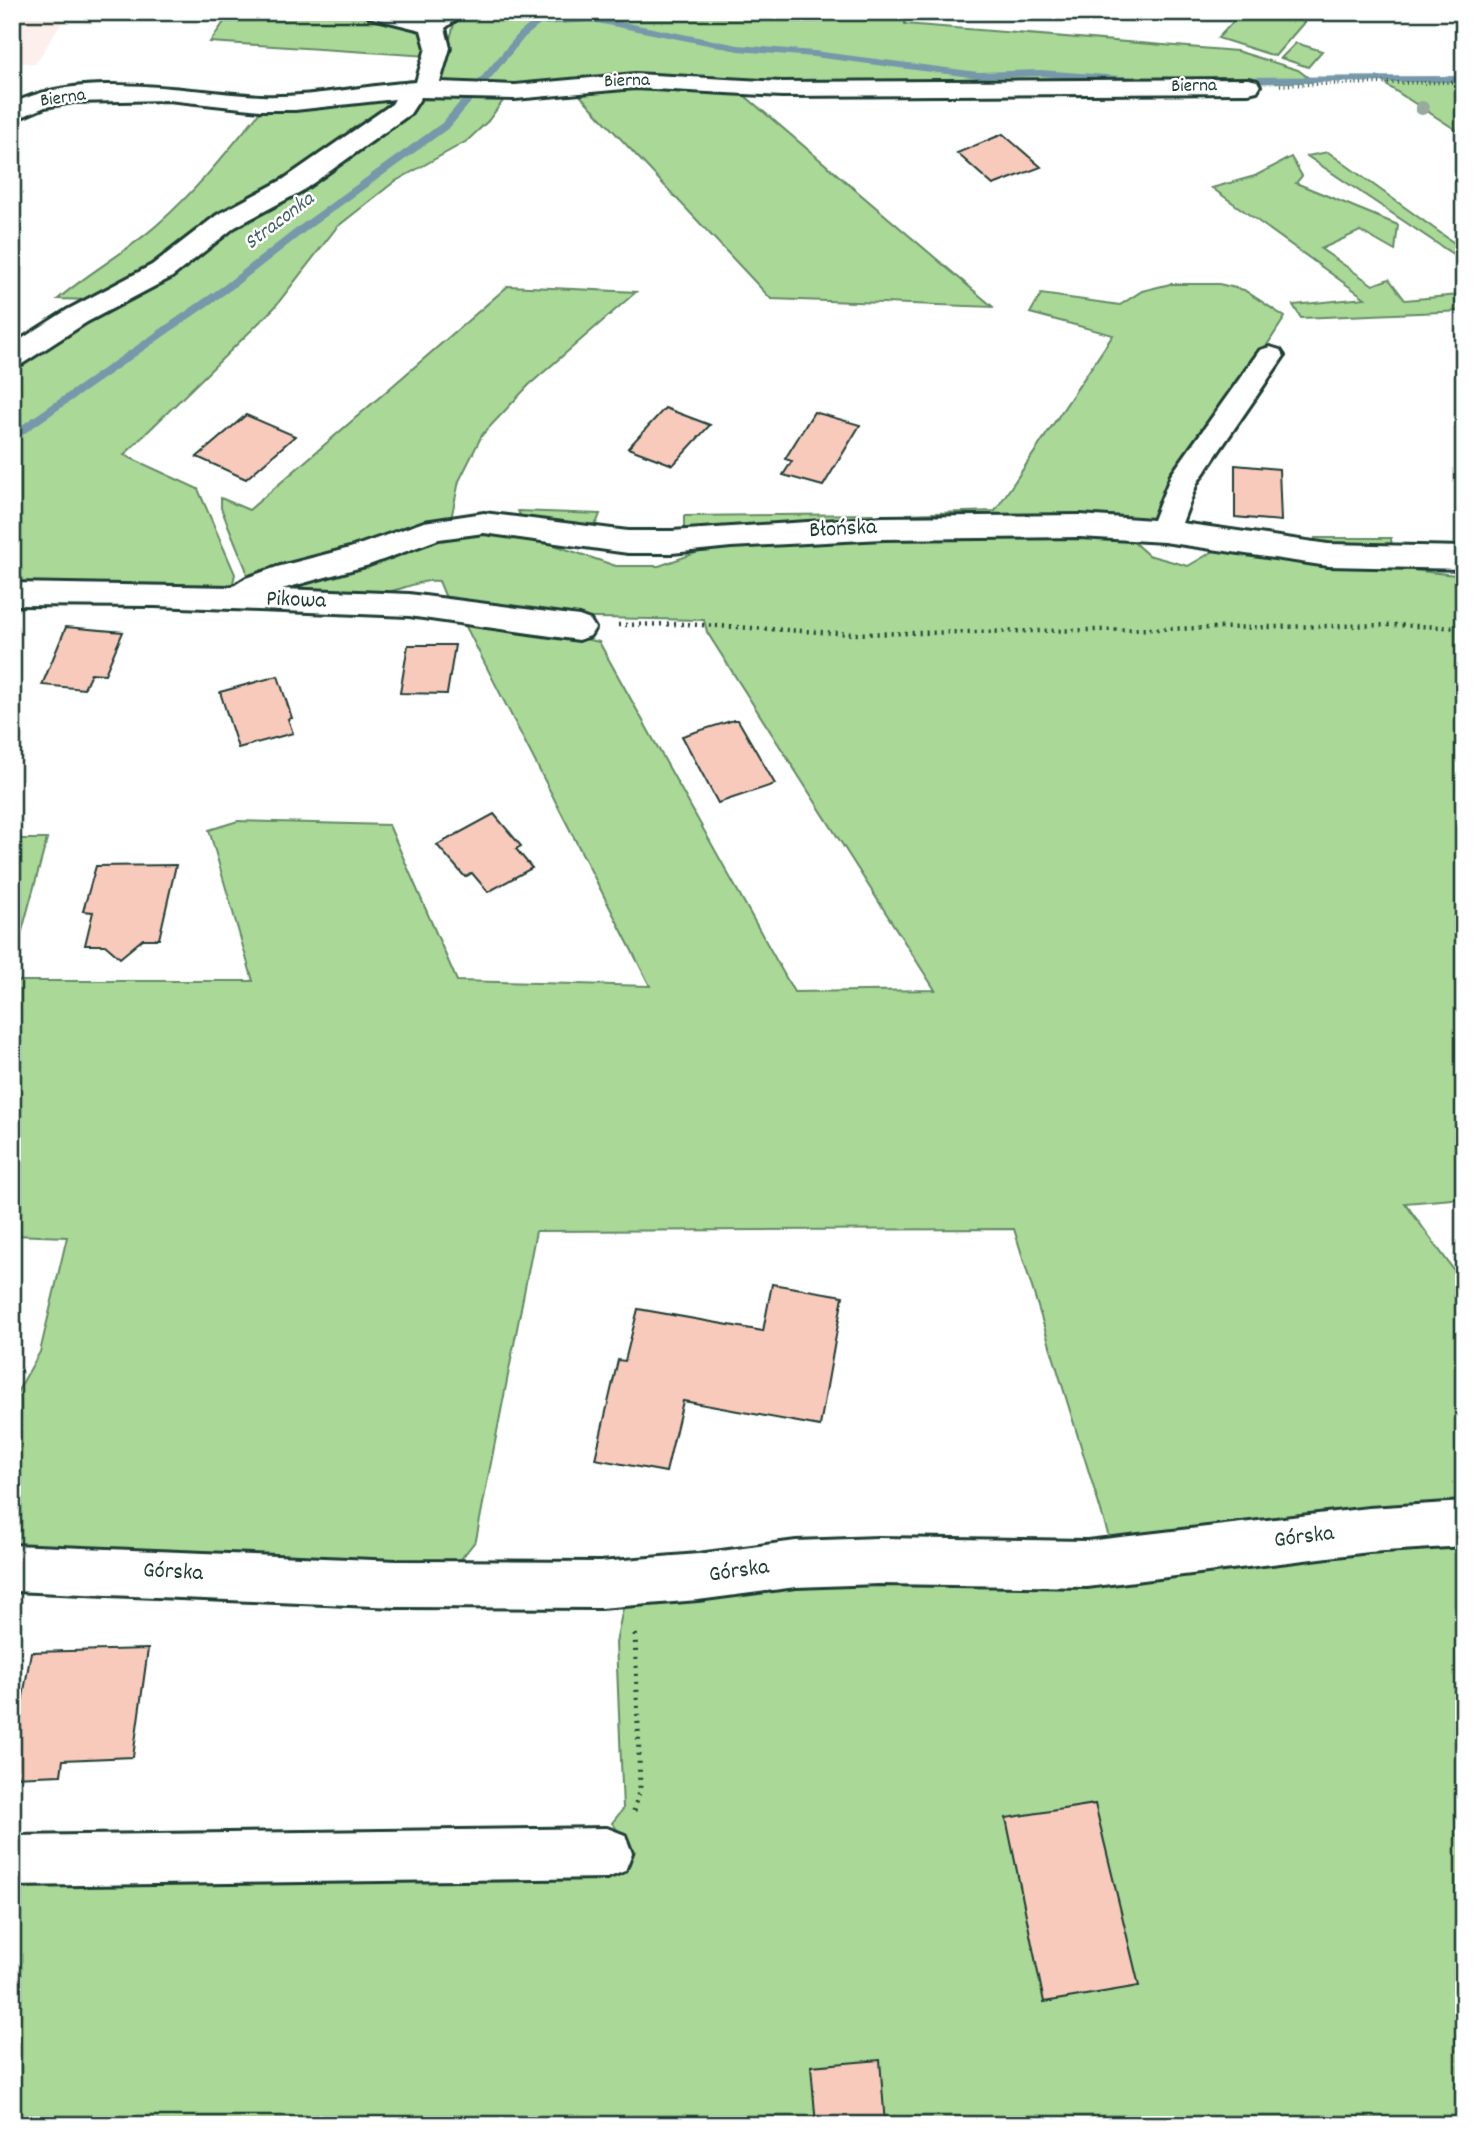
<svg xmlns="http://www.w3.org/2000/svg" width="1476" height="2137" font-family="Dekko,sans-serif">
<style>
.built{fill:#fdefeb}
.green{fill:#a9d897;stroke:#648a66;stroke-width:2}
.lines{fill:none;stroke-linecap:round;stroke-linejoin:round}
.stream{fill:#7698aa;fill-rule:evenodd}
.building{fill:#f8cabc;stroke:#1f3d34;stroke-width:2}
.minor-casing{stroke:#1f3d34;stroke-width:6}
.path-far2{stroke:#1f3d34;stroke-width:3.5;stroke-dasharray:1 3.5;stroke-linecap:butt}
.path-far1{stroke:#1f3d34;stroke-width:4.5;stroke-dasharray:2 5;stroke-linecap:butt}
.path{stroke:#1f3d34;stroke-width:5;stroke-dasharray:2 6;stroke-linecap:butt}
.minor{fill:#fff;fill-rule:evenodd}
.tree{fill:#97aa9d}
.labels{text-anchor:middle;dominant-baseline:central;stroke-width:5;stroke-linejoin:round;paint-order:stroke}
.far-street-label{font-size:19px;fill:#1f3d34;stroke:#fff}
.far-water-label{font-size:21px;font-style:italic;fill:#436365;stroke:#fff}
.street-label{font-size:23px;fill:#1f3d34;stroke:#fff}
</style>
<rect width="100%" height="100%" fill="#fff"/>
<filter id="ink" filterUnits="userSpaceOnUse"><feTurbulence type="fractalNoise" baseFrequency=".0143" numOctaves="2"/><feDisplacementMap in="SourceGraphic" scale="14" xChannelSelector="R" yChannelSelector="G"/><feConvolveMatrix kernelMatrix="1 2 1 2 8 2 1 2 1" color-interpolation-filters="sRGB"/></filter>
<g filter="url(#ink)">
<path class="built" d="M12,12H100L92,24L62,22L35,64L12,62Z"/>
<path class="green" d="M231,12H350L414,27L423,33L428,56L210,42Z
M463,12H904L905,24L1237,51L1298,70L1314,82L517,87L438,84L454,24Z
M1242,12H1313L1275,56L1218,38Z
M1296,43L1322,51L1308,67L1281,58Z
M1386,81H1464V135L1388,86Z
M602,86L738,90L993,307L771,299L574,89Z
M426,94L506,97L488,121L467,141L394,182L337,227L274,308L124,455L198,489L235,574L233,583L223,592L12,588V367L406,110Z
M402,97V101L157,269L90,300L58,299C89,272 127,252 158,224C198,189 230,148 264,107Z
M1328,152L1464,250V311L1301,318L1293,305L1365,298L1212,188L1255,176L1291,157L1302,176L1296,183L1398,225L1395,251L1360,231L1321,249L1373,285L1389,279L1405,300L1459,295L1455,267L1460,259L1307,156Z
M1170,284H1219L1244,290L1285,317L1154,521L909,520L907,514L995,511L1113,335L1030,313L1041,294L1120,305L1142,291Z
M508,286L636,292L529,385L482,435L459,481L451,519L247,582L246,569L221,508V498L249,510Z
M518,511L600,514L597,522C583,533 539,522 521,517Z
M873,514L870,520L688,530L684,527V516Z
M489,529L548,543L616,566H659L707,549L795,540L1005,534L1130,539L1148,555L1188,566L1219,548L1464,576V1198L1405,1203L1464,1284V1510L1112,1547L1014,1229L536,1231L476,1540L450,1573L12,1553V1401L40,1352L67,1237L12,1235V981H253L209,830L238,821L389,825L457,981L650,986L462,619L519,626L599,642L794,992L935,990L707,632L704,620L542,617L446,598L439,581C419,579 401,591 381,593C347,596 310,591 276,591L445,534Z
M1315,538H1391L1392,549L1317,544Z
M12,839H47L16,953H12Z
M1464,1539V2125H12V1881L617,1871L635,1852L612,1823L623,1809L616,1643L626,1593Z"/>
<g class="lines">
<path class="stream" d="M542,14H548V19L592,16L738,45L814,51L978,72L1041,70L1146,78L1151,81L1146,84L1041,76L978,78L814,57L738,51L592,22L540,25L525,37L450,127L310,228L232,289L12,442V432L224,285L302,224L442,123L519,33Z
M1464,76V82L1232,83L1227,80L1232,77Z"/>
</g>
<path class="building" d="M1003,134L1041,167L993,185L957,153Z
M665,408L710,425L673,465L628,448Z
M814,412L860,425L823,486L783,475L792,461L785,459Z
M246,415L295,436L246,479L197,457Z
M1235,465L1279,469L1281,521L1235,517Z
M66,627L123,632L105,674L91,673L84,689L42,685Z
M408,645H455L447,694L400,693Z
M278,676L292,718L288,719L293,733L238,748L220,692Z
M734,720H738L775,784L718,803L682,736Z
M494,814L521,846L516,849L532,868L488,892L472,873L465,877L437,845Z
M176,865L159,939H143L120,958L105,945H85L93,912L83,911L96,866Z
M772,1284L843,1296L820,1426L683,1401L666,1472L595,1459L618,1360L625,1361L638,1309L763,1331Z
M148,1649L133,1757L63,1760L61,1775L12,1777V1758L31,1652Z
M1095,1804L1139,1986L1044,2002L1006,1818Z
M880,2060L885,2125H816L811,2066Z"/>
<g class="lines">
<g class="minor-casing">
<path id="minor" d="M365,12H408L429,17L437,12H466L445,28L450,48L440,82L515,85L635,74L782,82L1248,79L1257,81L1260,86L1257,91L1248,93L782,96L635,88L515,99L421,97L410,114L302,191L235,227L172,277L87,322L22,364L12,367V345L67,310L152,265L217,215L284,179L392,104L395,99L295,110H260L168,100L73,102L45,107L12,121V104C80,69 187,92 261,96C313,98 364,85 416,82L426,48L421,30L369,17Z
M1270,347L1280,350L1284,356L1197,483L1182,523L1328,544L1464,547V569L1328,566L1164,542L1080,537L883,539L731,547L672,553H628L484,533L439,539L369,565L282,589L409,594L579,616L590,620L595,628L590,636L579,640L409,616L155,606L12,605V583L232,587L246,578L277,567L350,548L424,522L484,513L628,531H672L883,517L1080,515L1153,520L1171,475L1260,350Z
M1464,1502V1546L1369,1552L1087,1587L878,1584L796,1587L698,1600L600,1608L397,1607L12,1591V1545L397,1561L600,1562L698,1554L796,1541L878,1538L1087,1541L1369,1508Z
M607,1828L625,1835L632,1853L625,1871L607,1878L12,1886V1836Z"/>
</g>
<path class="path-far2" d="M1280,85L1464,82"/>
<path class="path-far1" d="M618,625L684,624L854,634L1394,625L1464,628"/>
<path class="path" d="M634,1811L640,1788L635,1631"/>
<use href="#minor" class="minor"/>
</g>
<circle class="tree" cx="1422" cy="108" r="7"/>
</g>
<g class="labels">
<g class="far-street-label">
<text transform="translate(627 82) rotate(-2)">Bierna</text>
<text transform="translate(1194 87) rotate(-1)">Bierna</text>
<text transform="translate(63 99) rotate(-8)">Bierna</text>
</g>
<g class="far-water-label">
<text transform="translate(280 222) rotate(-37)">Straconka</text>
</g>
<g class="street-label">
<text transform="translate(843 530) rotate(-3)">Błońska</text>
<text transform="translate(296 601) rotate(2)">Pikowa</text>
<text transform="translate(1304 1538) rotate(-7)">Górska</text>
<text transform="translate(739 1572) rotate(-8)">Górska</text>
<text transform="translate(173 1573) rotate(3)">Górska</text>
</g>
</g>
<rect width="1476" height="2137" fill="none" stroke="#fff" stroke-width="42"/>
<rect x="21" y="21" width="1434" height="2095" fill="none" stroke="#1f3d34" stroke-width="2.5" filter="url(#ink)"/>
</svg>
